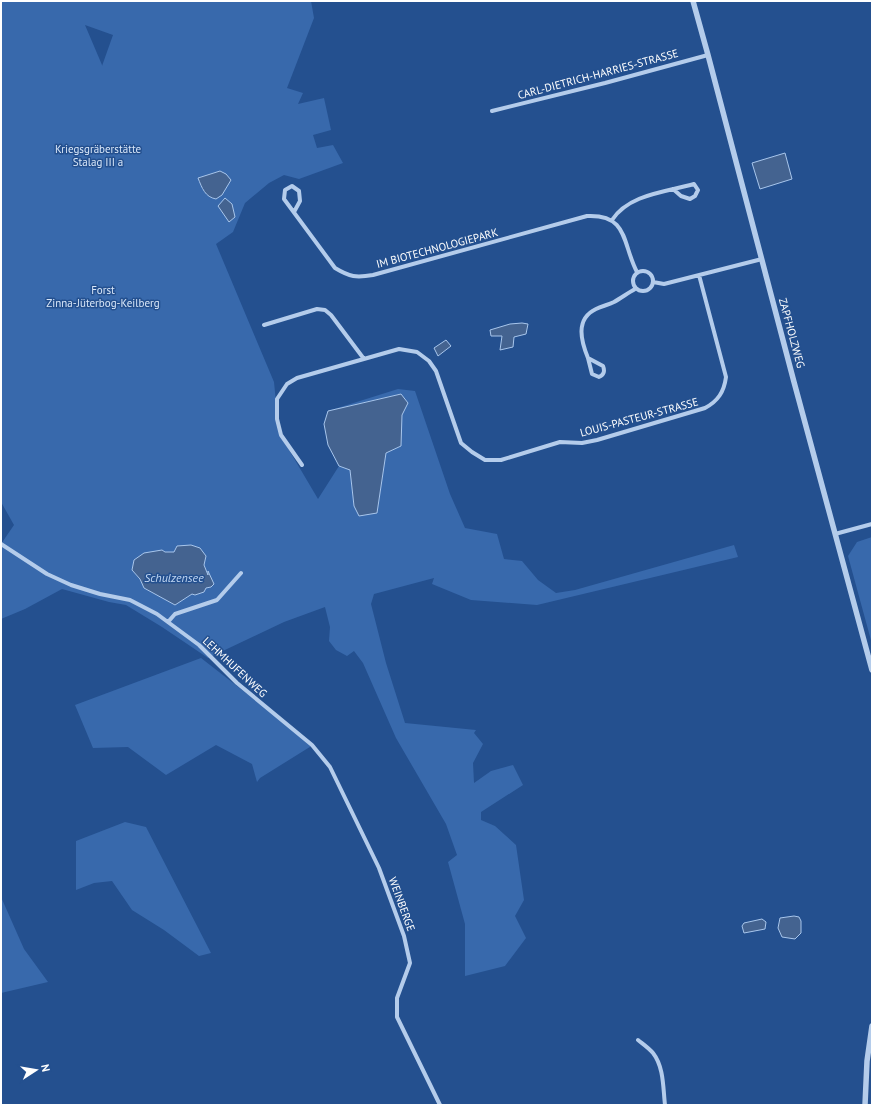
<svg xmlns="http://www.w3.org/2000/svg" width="873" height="1106" font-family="'PT Sans',sans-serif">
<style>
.green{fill:#3869ac;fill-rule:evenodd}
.water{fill:#446390;stroke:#a8c6ec}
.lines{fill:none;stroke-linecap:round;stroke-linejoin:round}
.minor{stroke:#b4cceb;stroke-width:4}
.tertiary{stroke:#b4cceb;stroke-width:5.5}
.labels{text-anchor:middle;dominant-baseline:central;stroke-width:3;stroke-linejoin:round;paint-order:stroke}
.street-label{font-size:11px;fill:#fff;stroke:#24508f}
.park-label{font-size:11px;fill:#d9e7f9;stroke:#24508f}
.water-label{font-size:12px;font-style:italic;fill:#c0d6f2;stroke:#24508f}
</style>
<rect width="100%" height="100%" fill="#24508f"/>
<path class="green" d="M1,1H311L314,18L287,88L303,93L298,104L324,98L331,130L313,135L317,148L333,145L343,163L299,179L284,175L269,183L245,203L233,232L216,244L274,382L279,433L318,499L339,466L350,470L354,506L377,513L386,453L401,446L400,394L328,411L398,389L415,391L450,494L465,528L497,534L504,559L522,561L538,580L556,593L575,590L734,545L738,557L537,605L471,600L432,584L434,578L374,594L371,604L386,663L405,723L476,730L474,733L483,744L473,763L474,783L491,771L513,765L523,785L481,812V820L495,826L516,845L524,900L515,916L526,938L505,966L465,976V924L448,862L457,855L446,824L396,738L363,663L354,651L347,656L336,650L329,641L330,627L325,607L284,622L208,658L162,627L126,605L109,602L62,589L25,609L1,619V544L14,525L1,502ZM85,25L113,35L102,66V65ZM220,171L203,190L198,178ZM162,550L165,552H174L204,565L208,576L192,594L175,605L144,588L140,579L132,570Z
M872,537V644L848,556L857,542Z
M201,658L313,745L260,778L257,782L252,764L216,745L166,775L128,747L93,748L75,705Z
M125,822L146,827L211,953L199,956L164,930L132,910L112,881L94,883L76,890V841Z
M1,897L24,949L48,982L1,993Z"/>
<path class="water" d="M785,153L792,179L760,189L752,163Z
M220,171L226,174L231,180L222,195L216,199C205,197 202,188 198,178Z
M225,198L232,204L235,217L229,222L218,206Z
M522,323L528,324L526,334L514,337L513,347L500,350L502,336H491L490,330L510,324Z
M446,340L451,346L438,356L434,348Z
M401,394L408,403L402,415L401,446L386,453L377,513L359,516L354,506L350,470L339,466L328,445L324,424L328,411Z
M191,545L200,548L206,556L204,565L208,575V571L214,584L211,587L206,588L204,592L195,595L192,594L175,605L144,588L140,579L132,570L134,560L144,553L162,550L165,552H174L177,546Z
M794,916L799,917L801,921V933L795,939L782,937L778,928L780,918Z
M762,919L766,922L765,929L744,933L742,926L744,923Z"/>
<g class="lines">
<path class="minor" d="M492,111L605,83L708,55
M294,212L300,201L299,191L292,186L285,190L284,199L335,268C350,277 356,278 373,275L587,216C629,214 622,244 637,272
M612,220C629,194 666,192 694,184L698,190L695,196L690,199L681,196L673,189
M633 281a10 10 0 1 1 20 0a10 10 0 1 1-20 0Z
M653,282L664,284L762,259
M264,325L317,309L325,310L331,315L364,359
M588,358C581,341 575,319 596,309C602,306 608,305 614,302C621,298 628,293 635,289
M588,358L603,366C605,371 604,375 599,377L592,374Z
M302,465L281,435L277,419V399L287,384L297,378L399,349L417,352L429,361L436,371L461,443L472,452L485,460H501L560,442L582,443L597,440L705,408C718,401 724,392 726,377L699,275
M835,534L872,524
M1,544L47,574L71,585L100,594L130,600L157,614L199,645L237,683L312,745L330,767L379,868L404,936L410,963L397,998V1017L440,1105
M168,622L175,614L217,600L241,573
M638,1040C643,1044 649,1048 653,1053C664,1067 663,1088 665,1105"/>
<path class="tertiary" d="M693,1L708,55L794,382L872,670
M865,1105L867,1061L872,1026"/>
</g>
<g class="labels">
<g class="street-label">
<text transform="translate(598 74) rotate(-15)">CARL-DIETRICH-HARRIES-STRASSE</text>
<text transform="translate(437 248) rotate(-15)">IM BIOTECHNOLOGIEPARK</text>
<text transform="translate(792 333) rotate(75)">ZAPFHOLZWEG</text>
<text transform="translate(639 417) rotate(-15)">LOUIS-PASTEUR-STRASSE</text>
<text transform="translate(235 667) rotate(43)">LEHMHUFENWEG</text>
<text transform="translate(402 904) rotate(70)">WEINBERGE</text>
</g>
<g class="park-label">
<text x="98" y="149">Kriegsgräberstätte<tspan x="98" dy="13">Stalag III a</tspan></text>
<text x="103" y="290">Forst<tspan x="103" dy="13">Zinna-Jüterbog-Keilberg</tspan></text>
</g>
<g class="water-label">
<text x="174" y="577">Schulzensee</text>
</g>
</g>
<rect width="873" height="1106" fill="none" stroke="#ffffff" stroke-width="4"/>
<g transform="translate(36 1070) rotate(78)" stroke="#24508f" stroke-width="3" paint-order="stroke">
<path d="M0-3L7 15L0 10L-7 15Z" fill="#ffffff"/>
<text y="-6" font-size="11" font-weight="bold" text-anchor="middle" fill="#ffffff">N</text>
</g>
</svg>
